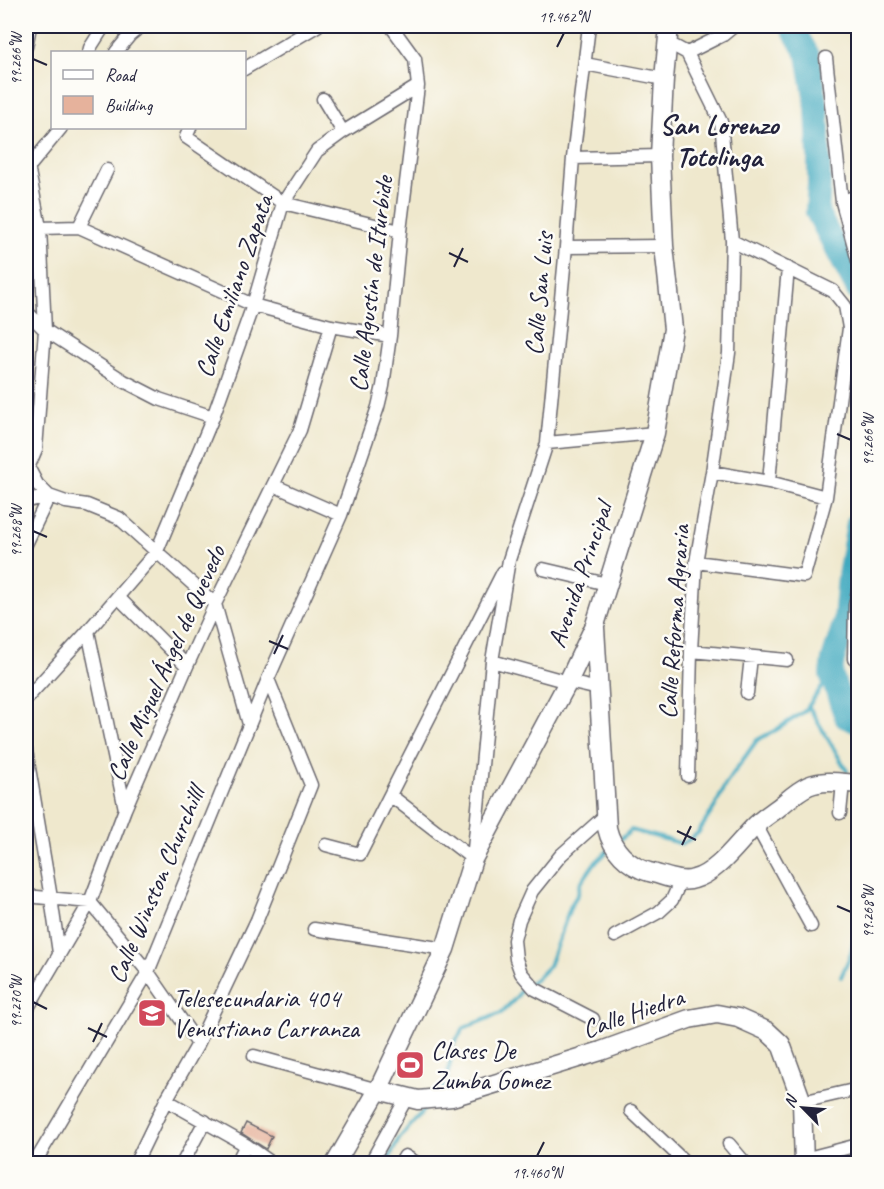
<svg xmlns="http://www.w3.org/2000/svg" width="884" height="1189" font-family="Caveat,sans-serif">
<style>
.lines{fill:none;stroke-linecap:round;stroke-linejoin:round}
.stream{stroke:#3fa9bf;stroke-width:4}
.river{stroke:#3fa9bf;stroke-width:24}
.building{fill:#e6b29c}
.street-casing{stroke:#6a676e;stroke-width:15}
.secondary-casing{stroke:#6a676e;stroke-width:21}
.street{stroke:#fff;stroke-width:12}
.secondary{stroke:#fff;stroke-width:18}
.ticks{fill:none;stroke:#22223b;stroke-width:2}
.labels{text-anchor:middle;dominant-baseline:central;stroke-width:5;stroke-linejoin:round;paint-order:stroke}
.street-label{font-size:26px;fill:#22223b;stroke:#fdfcf7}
.poi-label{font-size:26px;fill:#22223b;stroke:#fdfcf7;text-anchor:start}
.quarter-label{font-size:28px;font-weight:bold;fill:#22223b;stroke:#fdfcf7}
.neatline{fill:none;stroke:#22223b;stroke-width:2}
.ticks-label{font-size:15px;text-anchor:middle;fill:#22223b}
</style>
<rect width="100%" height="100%" fill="#fdfcf7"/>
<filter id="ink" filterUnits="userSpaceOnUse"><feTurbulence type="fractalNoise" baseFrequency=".0167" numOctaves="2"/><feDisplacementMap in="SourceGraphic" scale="12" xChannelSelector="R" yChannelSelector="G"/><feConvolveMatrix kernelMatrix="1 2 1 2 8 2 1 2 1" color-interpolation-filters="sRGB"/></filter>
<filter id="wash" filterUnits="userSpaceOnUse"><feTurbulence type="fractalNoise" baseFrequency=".008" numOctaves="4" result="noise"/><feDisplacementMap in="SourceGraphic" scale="24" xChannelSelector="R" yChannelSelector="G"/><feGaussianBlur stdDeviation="1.35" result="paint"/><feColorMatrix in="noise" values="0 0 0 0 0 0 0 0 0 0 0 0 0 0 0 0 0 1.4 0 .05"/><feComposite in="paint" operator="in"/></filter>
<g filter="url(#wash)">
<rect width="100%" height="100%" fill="#efe8cd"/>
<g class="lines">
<path class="stream" d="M809,707L847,771
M618,842L631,830L683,844L698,833L716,805L725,785L757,740L776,730L805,711L831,674
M841,977L851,954L858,919
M438,1093L447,1081L453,1045L464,1028L501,1013L516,998L522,989L536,979L549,966L571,905L578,894L580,884L594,864L610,849
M386,1164L399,1139L427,1106"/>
<path class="river" d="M791,26L808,55L817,108L819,156V185L817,212L858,290
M858,523L849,576L845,621L833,660L831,674L846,717L858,722"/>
</g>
<g id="blocks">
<path class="building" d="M246,1123L272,1136L266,1149L241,1133Z"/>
</g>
</g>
<g filter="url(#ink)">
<use href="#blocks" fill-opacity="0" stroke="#6a676e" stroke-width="1.5"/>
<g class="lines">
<g class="street-casing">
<path id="street" d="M667,44L676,47L687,53L721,122L732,241L729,353L712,472L696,562L691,651L688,776
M26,47L30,26
M89,52L90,48L104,26
M116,52L130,35L141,26
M687,53L723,35L734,26
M826,58L842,202L858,261
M585,64L664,79
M244,69L317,26
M323,99L343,132
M190,128L186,137L283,203L400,231
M26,156L40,228L45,330L36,449L28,468
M573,158L660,156
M28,168L61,128
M842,202L858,195
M79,227L107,170
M40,228L79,227L253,305L331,326L390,336
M26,237L41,251
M566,247L664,246
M26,311L45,330L124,381L159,399L213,417
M547,443L655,433
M26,463L37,484L49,496L66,502L87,505L119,518L215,604L249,724
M712,472L769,482L826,497
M769,482L788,268
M273,485L341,515
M26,496L32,500L49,496
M26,544L49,496
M696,562L804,576L826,497L849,328L845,306L833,291L732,241
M543,569L607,584
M118,597L187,666
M88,631L125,809
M691,651L787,660
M854,659L855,605L858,590
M492,661L568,682L599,689
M747,693L751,657
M26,699L88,631L157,551L213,417L253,305L283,203L317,151L343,132L418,86
M26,750L51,898L59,953
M390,795L473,859
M840,813L843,783
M756,825L811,926
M326,845L360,854L503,572
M474,849L492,661L509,560L547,443L566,247L573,158L589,26
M26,896L90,902L148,972L198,1044
M314,929L445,949
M615,936L659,912L672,900L681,880
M26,1011L90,902L125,809L187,666L215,604L300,430L331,326
M593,1019L535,989L521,973L516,959L514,940L519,920L532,891L561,855L607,814
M254,1056L378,1090
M166,1100L246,1145L273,1164
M802,1102L858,1089
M631,1111L687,1164
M729,1144L746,1164
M804,1159L858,1145
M34,1164L148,972L268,679L341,515L378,407L383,386L390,336L400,231L418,86L415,59L391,26
M135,1164L166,1100L198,1044L257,920L311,785L268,679
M182,1164L205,1121
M236,1164L246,1145
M370,1164L407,1097
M400,1164L405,1156L418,1164"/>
</g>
<g class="secondary-casing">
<path id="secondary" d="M595,628L607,828C612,850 628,866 649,872C663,875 681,884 694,879C717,873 737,844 753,828C760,820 770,814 778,808C788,800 797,791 808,786C824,779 842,783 858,784
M378,1090L418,1100L452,1097L601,1051L689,1019L717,1014L738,1018L767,1031L781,1044L802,1102L804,1164
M335,1164L378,1090L445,949L473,859L568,682L595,625L655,433L673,329L664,246L660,156L664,79L669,26"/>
</g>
<use href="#street" class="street"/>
<use href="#secondary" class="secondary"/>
</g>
</g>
<path class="ticks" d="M557,47L564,33M33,59L47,65M449,253L468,262M454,267L463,248M837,434L851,440M33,531L47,537M269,641L288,649M274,654L283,635M677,831L696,840M682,845L691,826M837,906L851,912M33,1002L47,1009M88,1028L107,1037M93,1042L102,1023M537,1156L544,1142"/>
<defs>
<g id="school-square" transform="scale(1.5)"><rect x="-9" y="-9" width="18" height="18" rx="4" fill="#d1495b" stroke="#fdfcf7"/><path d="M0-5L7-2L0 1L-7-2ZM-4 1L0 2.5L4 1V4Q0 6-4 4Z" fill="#fff"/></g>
<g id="stadium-square" transform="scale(1.5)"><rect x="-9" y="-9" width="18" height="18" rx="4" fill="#d1495b" stroke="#fdfcf7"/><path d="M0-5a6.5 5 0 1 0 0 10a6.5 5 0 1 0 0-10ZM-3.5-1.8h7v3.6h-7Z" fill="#fff"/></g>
</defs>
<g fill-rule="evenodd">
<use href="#school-square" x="152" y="1013"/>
<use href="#stadium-square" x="410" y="1065"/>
</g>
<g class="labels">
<g class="street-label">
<text transform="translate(371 284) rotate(-83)">Calle Agustín de Iturbide</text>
<text transform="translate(234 286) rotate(-71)">Calle Emiliano Zapata</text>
<text transform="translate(539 294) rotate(-85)">Calle San Luis</text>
<text transform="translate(580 575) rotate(-71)">Avenida Principal</text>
<text transform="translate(674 622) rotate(-86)">Calle Reforma Agraria</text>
<text transform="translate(166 663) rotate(-66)">Calle Miguel Ángel de Quevedo</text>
<text transform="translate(156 885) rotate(-67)">Calle Winston Churchilll</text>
<text transform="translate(633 1013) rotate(-19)">Calle Hiedra</text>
</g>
<g class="poi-label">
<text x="173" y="998">Telesecundaria 404<tspan x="173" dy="30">Venustiano Carranza</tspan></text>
<text x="431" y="1050">Clases De<tspan x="431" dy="30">Zumba Gomez</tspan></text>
</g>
<g class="quarter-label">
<text x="719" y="124">San Lorenzo<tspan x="719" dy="32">Totolinga</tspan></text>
</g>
</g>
<rect width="884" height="1189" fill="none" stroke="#fdfcf7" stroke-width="66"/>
<rect x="51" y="51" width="195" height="78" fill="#fdfcf7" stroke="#a5a5ac" stroke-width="1.5"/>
<rect x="63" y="70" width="30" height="9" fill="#ffffff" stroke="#a5a5ac" stroke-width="1.5"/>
<text x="105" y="81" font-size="18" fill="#22223b">Road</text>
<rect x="63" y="96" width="30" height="18" fill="#e6b29c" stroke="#a5a5ac" stroke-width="1.5"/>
<text x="105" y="111" font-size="18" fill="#22223b">Building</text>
<g transform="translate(803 1108) rotate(295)" stroke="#fdfcf7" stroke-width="4.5" paint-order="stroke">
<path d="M0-4.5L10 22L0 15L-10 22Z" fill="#22223b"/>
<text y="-9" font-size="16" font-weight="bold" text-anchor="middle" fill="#22223b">N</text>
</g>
<rect x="33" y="33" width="818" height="1123" class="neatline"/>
<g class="ticks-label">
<text x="564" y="22">19.462°N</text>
<text transform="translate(16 59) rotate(-90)" y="5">99.266°W</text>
<text transform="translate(868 440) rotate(-90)" y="5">99.266°W</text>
<text transform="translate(16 531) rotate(-90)" y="5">99.268°W</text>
<text transform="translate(868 912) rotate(-90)" y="5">99.268°W</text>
<text transform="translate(16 1002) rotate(-90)" y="5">99.270°W</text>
<text x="537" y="1178">19.460°N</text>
</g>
</svg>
